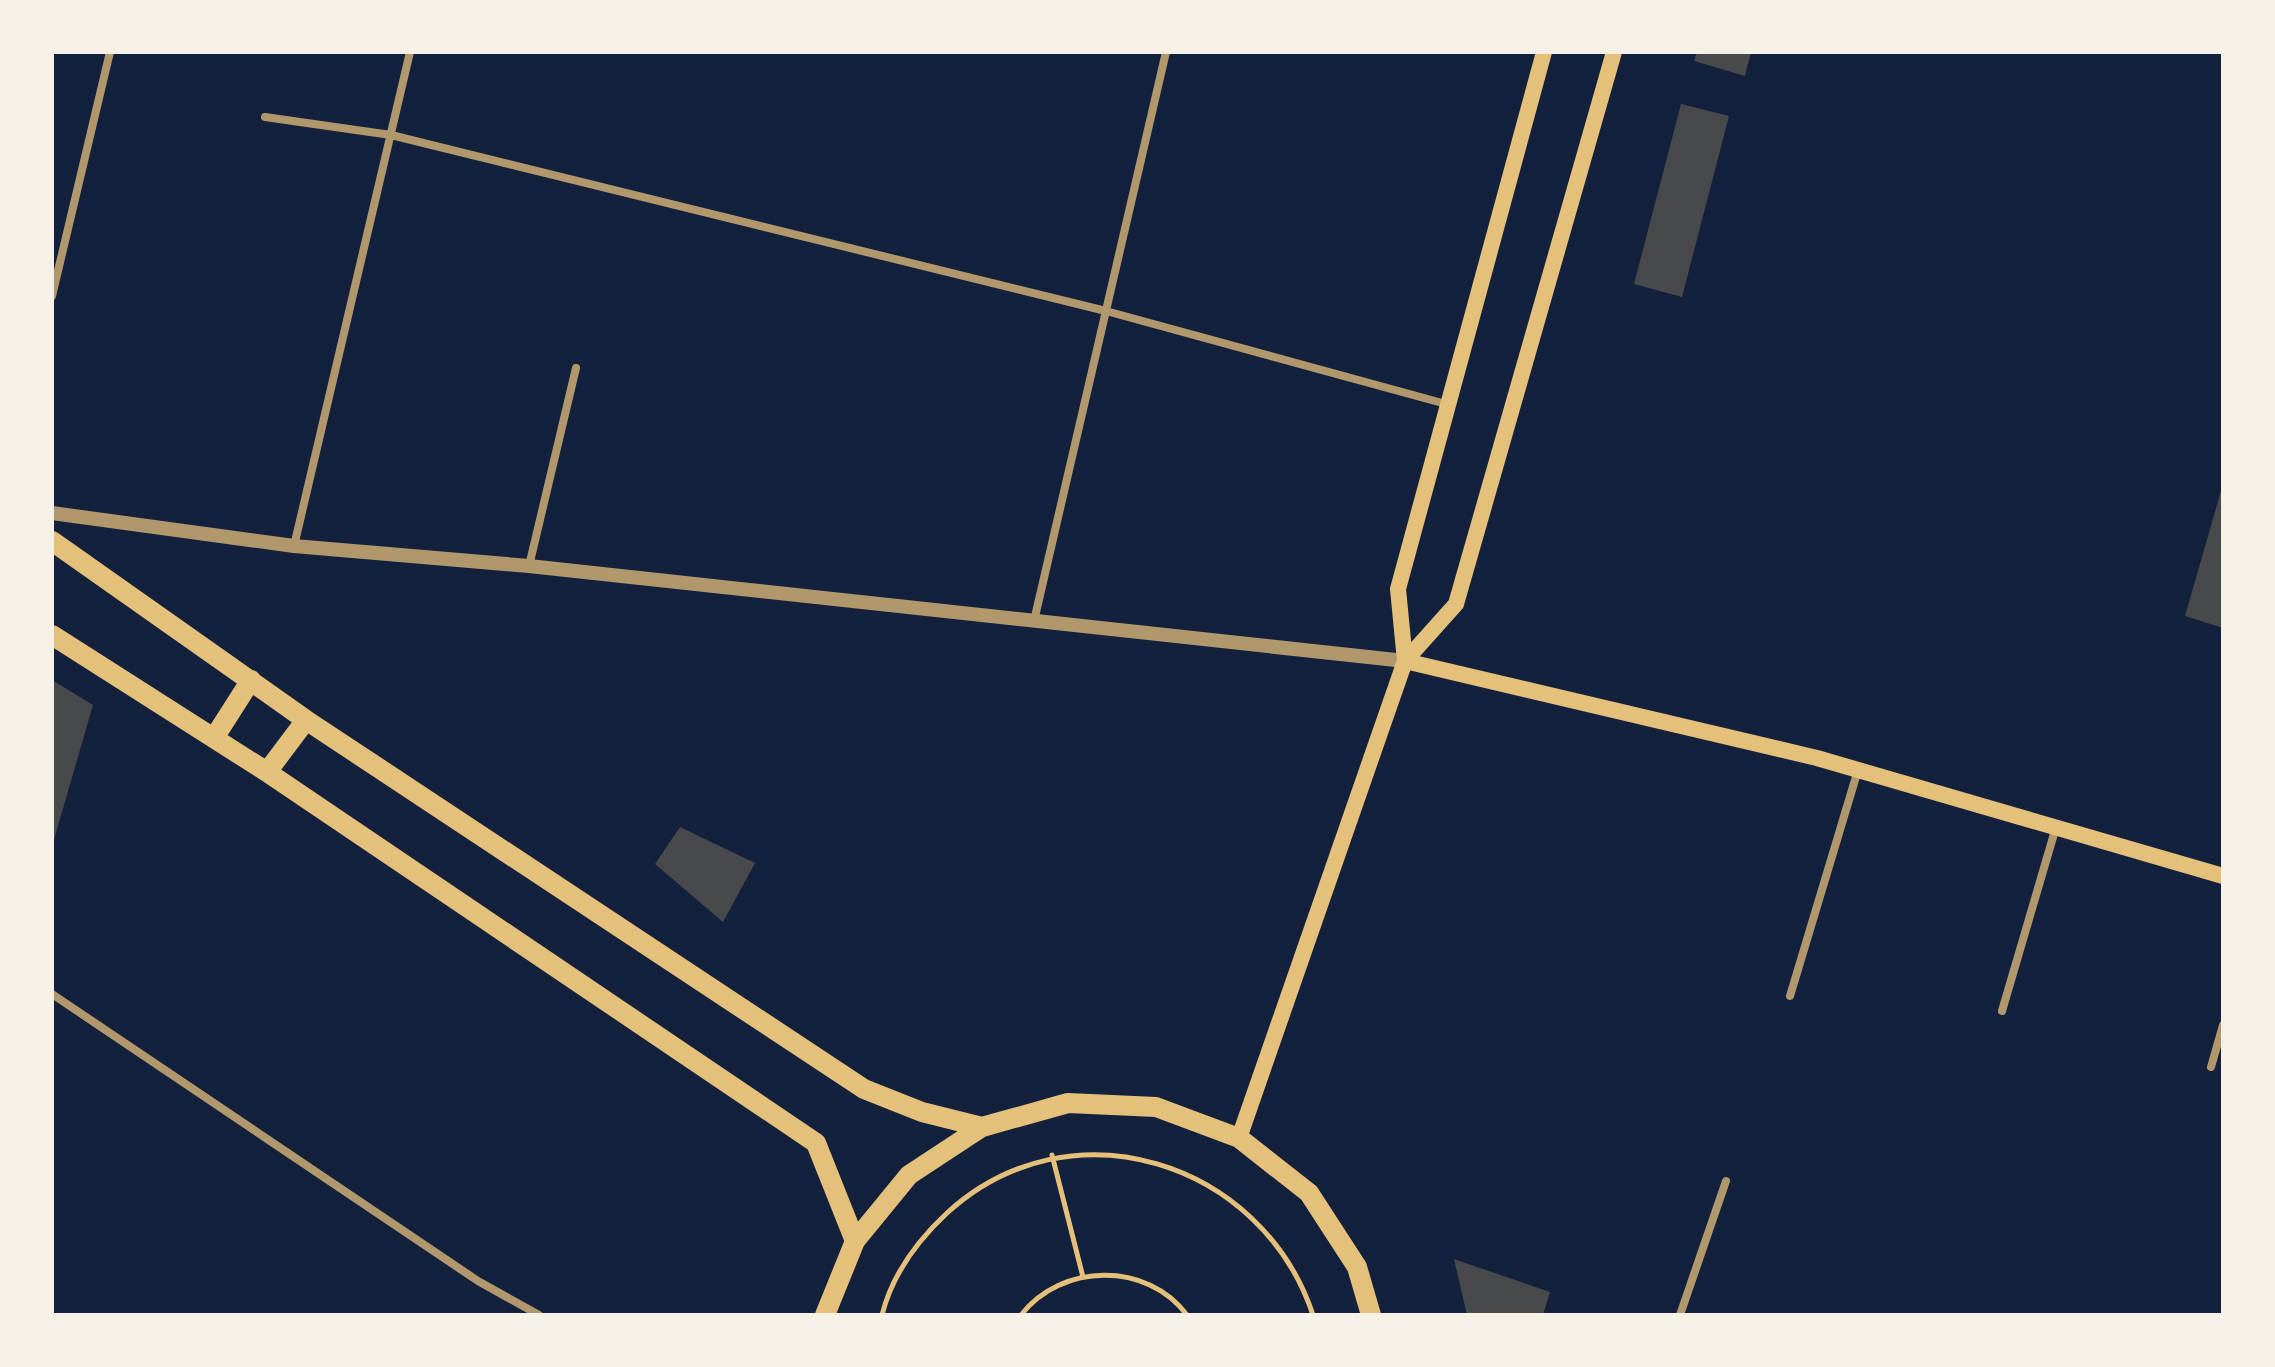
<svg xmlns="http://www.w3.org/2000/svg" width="2275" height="1367" font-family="Poppins,sans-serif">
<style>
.building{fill:#48494c}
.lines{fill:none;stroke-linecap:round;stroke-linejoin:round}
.path{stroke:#e5c07b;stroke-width:5}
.minor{stroke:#b1986c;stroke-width:8}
.tertiary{stroke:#b1986c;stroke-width:14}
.secondary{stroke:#e5c07b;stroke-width:16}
.primary{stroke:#e5c07b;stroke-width:20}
</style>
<rect width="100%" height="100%" fill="#14213d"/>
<path class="building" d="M1697,52H1751L1745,76L1694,61Z
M1681,104L1729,116L1682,297L1634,284Z
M2223,484V628L2185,616Z
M52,680L93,705L53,843H52Z
M680,827L755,863L723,922L655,864Z
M1454,1259L1550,1292L1543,1315H1467Z"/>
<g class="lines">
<path class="path" d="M1052,1155L1083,1277
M882,1315C892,1275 917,1241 947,1213C1070,1100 1262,1161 1313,1315
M1021,1315C1061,1263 1147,1261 1187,1315"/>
<path class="minor" d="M265,117L391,135L1106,311L1446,404
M52,296L110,52
M294,546L410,52
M529,566L576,368
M1034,621L1166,52
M52,994L478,1281L539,1315
M1790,996L1858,770
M2002,1011L2056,827
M2211,1067L2223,1025
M1680,1315L1726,1181"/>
<path class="tertiary" d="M52,513L294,546L529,566L1405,661"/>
<path class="secondary" d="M1405,661L1817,758L2223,876
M1405,661L1398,589L1544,52
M1239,1138L1405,661L1456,604L1614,52"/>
<path class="primary" d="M52,541L306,720L864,1089L922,1112L982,1127
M52,635L267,772L816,1143L855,1241
M214,738L251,680
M267,772L306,720
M825,1315L855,1241L909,1175L982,1127L1068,1103L1156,1107L1239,1138L1309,1193L1357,1267L1371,1315"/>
</g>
<rect width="2275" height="1367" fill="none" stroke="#f6f1e7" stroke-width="108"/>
</svg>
